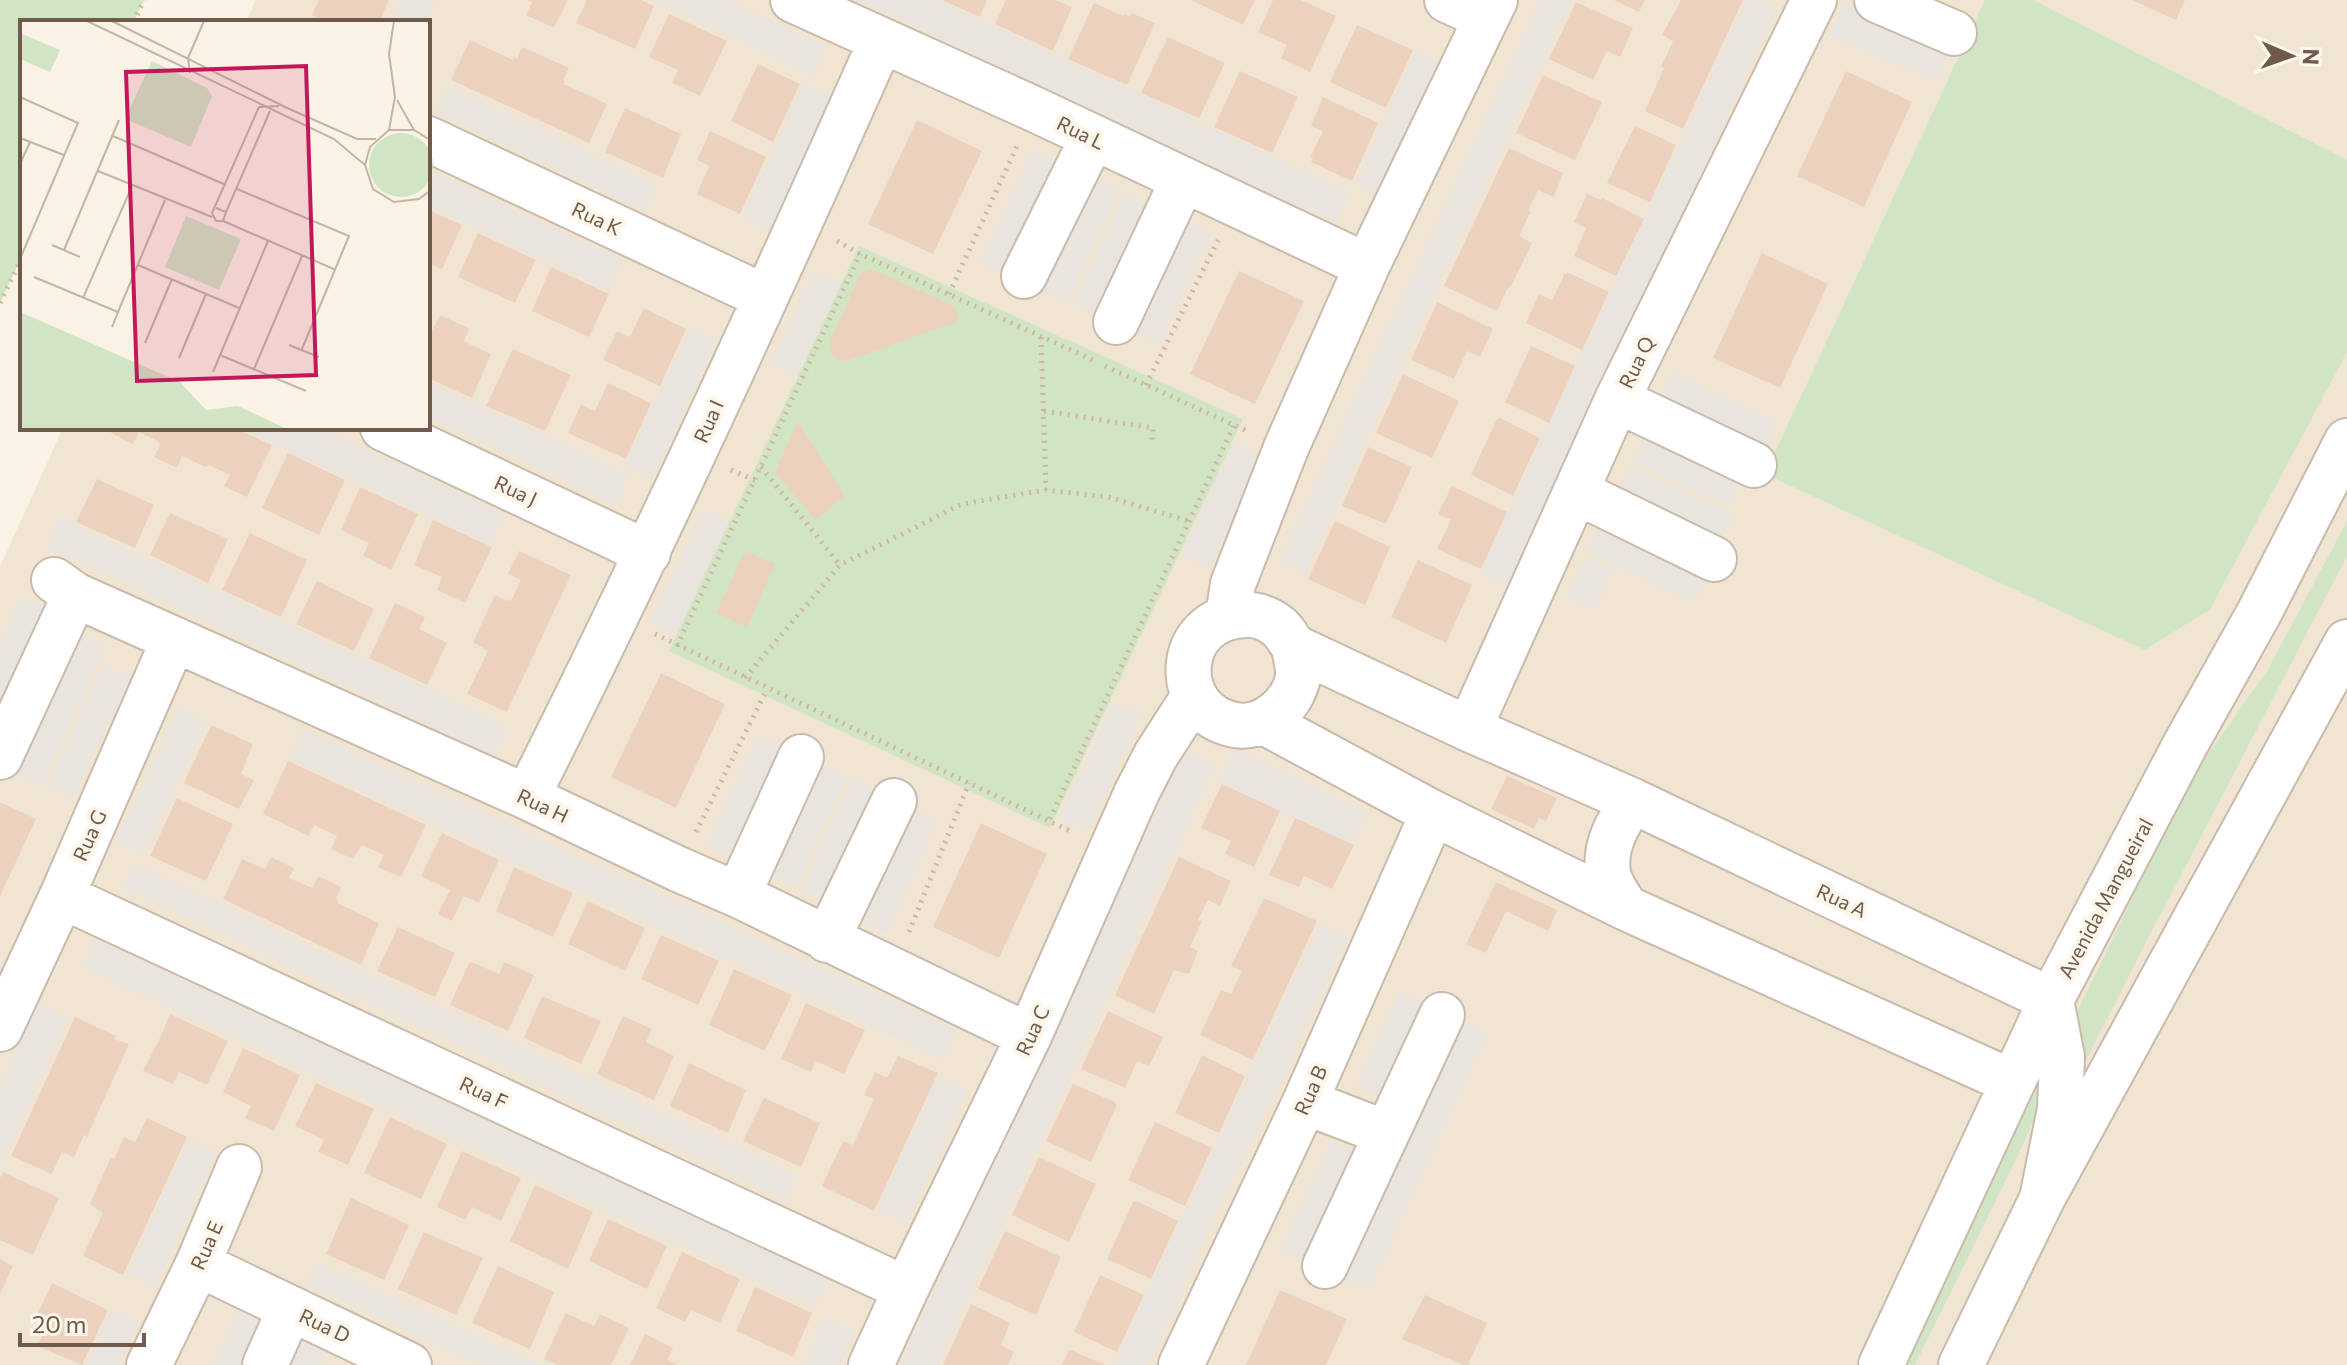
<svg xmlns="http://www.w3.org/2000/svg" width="2347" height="1365" font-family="Commissioner,sans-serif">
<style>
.residential{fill:#f0e4d3}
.industrial{fill:#e9e4de}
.green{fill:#d1e5c4}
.building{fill:#ecd2be}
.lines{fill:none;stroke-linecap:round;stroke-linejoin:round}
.minor-casing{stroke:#c9baac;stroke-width:48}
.path{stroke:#d0b6a2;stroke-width:5;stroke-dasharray:2 6;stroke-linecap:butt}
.minor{stroke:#fff;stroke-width:44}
.labels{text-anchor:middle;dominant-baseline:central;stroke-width:8;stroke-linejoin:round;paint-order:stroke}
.street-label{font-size:20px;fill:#6f5a4c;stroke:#fdf6ea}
.inset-road{fill:none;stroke:#c2b5a7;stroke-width:2}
.view{fill:#c2185b;fill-opacity:0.15;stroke:#c2185b;stroke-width:4}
.inset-edge{fill:none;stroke:#6f5a4c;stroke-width:4}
</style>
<rect width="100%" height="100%" fill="#faf2e4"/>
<path class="residential" d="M256,0H2347V1365H0V567L63,428H428V22H246Z"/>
<path class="industrial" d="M401,0H436L426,22H392Z
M652,0H727L827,47L814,76Z
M858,0H938L1350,192L1336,223Z
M1540,0H1571L1305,574L1279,561Z
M1746,0H1759L1777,9L1509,587L1479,574Z
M1844,3L1950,50L1937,81L1830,36Z
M1415,51L1444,64L1383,197L1355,184Z
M803,83L831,96L770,231L742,218Z
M447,86L657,185L645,211L435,112Z
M1032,149L1060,162L1008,275L980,262Z
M428,170L623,260L610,291L428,206Z
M1089,177L1119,190L1067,303L1038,289Z
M1125,193L1153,207L1102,317L1073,303Z
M1183,220L1210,233L1159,344L1131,331Z
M813,271L841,283L798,377L770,364Z
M690,327L717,340L652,479L624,466Z
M1671,372L1777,421L1764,451L1658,401Z
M428,382L629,475L616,504L428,416Z
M239,428H319L505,514L491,545Z
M1647,431L1742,477L1729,506L1632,462Z
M1233,443L1261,457L1209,568L1181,555Z
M1631,466L1734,514L1721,543L1617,494Z
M703,509L732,522L678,634L650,621Z
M60,518L507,726L494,755L47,547Z
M1602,522L1708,572L1695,603L1588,551Z
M1586,557L1613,570L1596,610L1566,596Z
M22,596L51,610L0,720V644Z
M77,633L106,646L41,786L13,773Z
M103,665L130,678L73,799L47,787Z
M1113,702L1141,714L1088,830L1060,817Z
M179,708L207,722L143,854L116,840Z
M302,729L957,1031L945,1060L289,758Z
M757,735L787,748L737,860L707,846Z
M1234,749L1367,813L1351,845L1219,781Z
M1185,750L1215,765L937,1365H900Z
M818,762L847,776L796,888L766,874Z
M852,778L880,791L829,902L801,889Z
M909,806L938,820L887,933L856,919Z
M133,863L795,1175L784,1199L122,887Z
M1319,924L1347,937L1146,1365H1113Z
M96,940L828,1280L815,1308L83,967Z
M1399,992L1429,1005L1386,1099L1356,1087Z
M38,1003L68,1017L0,1165V1086Z
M1459,1019L1487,1033L1369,1289L1339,1277Z
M938,1076L968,1089L906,1223L877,1209Z
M189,1139L216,1152L155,1286L127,1273Z
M1330,1141L1360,1154L1311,1263L1280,1251Z
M317,1262L539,1365H482L307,1284Z
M111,1309L138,1322L119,1365H87Z
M237,1312L326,1354L321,1365H213Z
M825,1319L854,1332L840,1365H804Z"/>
<path class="green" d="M0,0H144L134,22H22V257L0,303Z
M1985,0H2033L2347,160V352L2210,609L2145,650L1765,474Z
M859,246L1243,419L1050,828L669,651Z
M2347,521V556L2143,948L2083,1066L2074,1019L2186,786L2267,671Z
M2050,1061L2044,1096L2023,1145L1915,1365H1903Z"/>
<path class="building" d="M319,0H389L379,22H326L312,15Z
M526,0H568L554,28L526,15L532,2Z
M587,0H641L654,6L635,49L576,23Z
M942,0H987L980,17Z
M1006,0H1056L1072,7L1053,51L995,24Z
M1191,0H1255L1243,25Z
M1273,0H1301L1336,16L1310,72L1281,58L1287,45L1258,32Z
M1614,0H1645L1639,12Z
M1681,0H1743L1683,129L1645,111L1664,68L1661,67L1673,41L1662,35Z
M2132,0H2185L2176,20Z
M1576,2L1633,28L1620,57L1607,51L1593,80L1549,59Z
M1094,3L1123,16L1124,14L1130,16L1131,13L1155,23L1127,85L1068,59Z
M669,14L727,41L700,96L672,83L678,70L649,57Z
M1357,25L1413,50L1386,108L1330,82Z
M1168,37L1225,63L1199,118L1141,93Z
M470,40L513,60L514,57L517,59L522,47L569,68L563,80L565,81L564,84L607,104L589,143L451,80Z
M758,64L800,84L773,142L731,121Z
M1240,71L1298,97L1272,153L1214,127Z
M1846,71L1912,102L1864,207L1797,176Z
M1543,75L1602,102L1575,160L1516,133Z
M1323,97L1378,123L1352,181L1311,162L1313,158L1310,157L1323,131L1311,126Z
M625,108L681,134L663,178L605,152Z
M917,120L982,151L933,254L868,224Z
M1635,126L1676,145L1650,202L1607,183Z
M710,131L766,157L740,214L697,194L709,166L697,160Z
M1509,148L1563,173L1554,197L1538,190L1528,211H1531L1519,236L1532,243L1510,288L1508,287L1497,311L1444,286Z
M1587,194L1601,200L1602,198L1644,219L1616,276L1574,256L1586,228L1574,222Z
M428,210L462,225L442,269L428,263Z
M478,233L536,260L515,303L458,277Z
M1762,253L1828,284L1780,388L1713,358Z
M551,267L609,294L589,337L532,311Z
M872,269L952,305L958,313L957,322L846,361L837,360L831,354L830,341L861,273Z
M1239,271L1304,301L1255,404L1190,374Z
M1567,272L1609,292L1582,350L1526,323L1539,294L1552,300L1565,273L1567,275Z
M1437,302L1493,329L1480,357L1467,351L1454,379L1411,360Z
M644,308L686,329L660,386L603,360L617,331L630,337Z
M440,315L470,329L463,341L491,354L472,398L428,378V339Z
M1531,346L1575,366L1549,423L1505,402Z
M513,349L571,375L545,431L486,406Z
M1403,374L1459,401L1432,458L1376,433Z
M608,383L651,403L626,459L568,433L581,404L595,411Z
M1500,418L1540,438L1513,496L1471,475L1497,419Z
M798,421L845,496L815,520L775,472Z
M113,428H234L272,445L247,497L224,486L230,475L209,465L206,467L182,456L177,468L154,457L160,445L159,442L139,432L133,444L111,433Z
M1368,447L1412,467L1386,524L1342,506Z
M288,453L345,480L319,535L262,508Z
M97,479L154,505L135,548L76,522Z
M1452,486L1507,512L1481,569L1437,549L1451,520L1438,514Z
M360,487L418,514L391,570L363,556L369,543L341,530Z
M170,513L228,539L208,583L150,555Z
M433,520L492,547L465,603L437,590L442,577L414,565Z
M1335,521L1390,547L1365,605L1308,579Z
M250,533L307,560L281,617L222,590Z
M519,551L571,575L507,712L467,694L488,651L473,642L495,595L507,601L508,599L511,601L521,580L508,574Z
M745,551L775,564L747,627L716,613Z
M1418,560L1472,585L1446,643L1391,617Z
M317,581L374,609L354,651L296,624Z
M395,603L425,617L419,629L447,643L427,685L369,658Z
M661,673L725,704L676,808L611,777Z
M211,725L253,744L241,774L254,780L239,809L184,783Z
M288,761L426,825L401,877L378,867L384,855L362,845L353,859L331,849L337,836L314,825L309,836L263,814Z
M1507,776L1557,798L1546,821L1539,818L1534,829L1491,809Z
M1222,784L1280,811L1254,867L1225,854L1231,841L1201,828Z
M177,798L233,824L206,881L150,856Z
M0,802L36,819L0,896Z
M1295,818L1354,845L1332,889L1304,876L1299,887L1269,875Z
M981,823L1047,854L999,958L933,927Z
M442,833L499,860L479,903L464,896L452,921L438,914L450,890L421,876Z
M271,857L294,868L289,878L312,888L318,876L341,887L336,899L338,901L337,903L379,923L361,965L223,899L242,859L265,869Z
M1179,857L1231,881L1220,906L1208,900L1198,920L1202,921L1190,947L1198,951L1189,974L1174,970L1154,1014L1115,995Z
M514,867L573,893L553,937L496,911Z
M1496,882L1557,910L1548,931L1506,911L1486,953L1466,944Z
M1264,898L1317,921L1253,1060L1200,1035L1221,990L1231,994L1242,971L1231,966Z
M588,901L645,928L625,971L568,944Z
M398,927L455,953L435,997L377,971Z
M661,935L719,961L698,1005L641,979Z
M472,962L499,974L504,962L534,975L508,1031L450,1005L469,963Z
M734,969L792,995L765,1051L709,1025Z
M542,996L601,1021L581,1064L524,1038Z
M806,1003L865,1030L844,1074L816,1061L811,1072L781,1059Z
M1108,1011L1163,1037L1149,1066L1137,1061L1125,1088L1081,1069Z
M170,1014L228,1041L207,1085L179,1072L173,1084L143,1071L161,1036Z
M623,1016L652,1029L646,1042L674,1056L654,1100L597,1074Z
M75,1017L116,1036L114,1039L129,1044L87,1137L84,1135L74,1157L62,1152L52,1174L11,1156Z
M243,1048L300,1075L274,1131L245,1118L251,1106L223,1092Z
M1202,1055L1245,1076L1219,1133L1175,1113Z
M898,1056L938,1073L874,1211L822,1186L843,1141L853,1145L874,1099L864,1095L875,1072L887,1078Z
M689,1063L746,1090L728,1133L670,1106Z
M316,1083L374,1109L348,1165L318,1152L324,1140L295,1126Z
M1073,1084L1115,1102L1117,1105L1091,1162L1046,1141Z
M764,1098L820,1123L801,1167L743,1141Z
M390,1117L447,1144L421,1199L364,1173Z
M147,1118L187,1137L123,1275L83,1256L103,1213L90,1204L111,1157L114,1159L124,1137L135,1142Z
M1155,1122L1212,1148L1185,1206L1128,1180Z
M462,1151L521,1178L501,1221L472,1207L465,1220L437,1207Z
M1039,1157L1096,1184L1069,1242L1012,1215Z
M3,1172L59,1198L33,1255L0,1240V1178Z
M535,1185L593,1212L568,1269L510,1241Z
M351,1198L409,1225L384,1280L326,1254Z
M1137,1201L1178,1221L1151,1279L1107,1259L1133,1202Z
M608,1219L667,1246L647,1289L589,1261Z
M1005,1231L1061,1257L1036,1315L978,1289Z
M424,1232L483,1258L456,1315L398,1289Z
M682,1252L740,1279L720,1323L691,1310L685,1322L656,1308Z
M0,1259L13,1266L0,1294Z
M498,1266L554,1292L530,1349L472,1323Z
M1100,1275L1144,1295L1117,1352L1074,1332Z
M52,1283L108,1310L82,1365L37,1346L50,1319L38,1313Z
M755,1287L812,1313L793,1357L736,1331Z
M1280,1290L1347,1319L1326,1365H1246Z
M1425,1295L1487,1323L1468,1365H1463L1402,1339Z
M971,1304L1010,1323L1001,1345L1014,1352L1008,1365H943Z
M566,1313L594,1326L600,1314L629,1328L611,1365H557L544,1359Z
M645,1334L673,1348L667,1360L678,1365H630Z
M1069,1350H1071L1105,1365H1062Z"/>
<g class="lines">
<g class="minor-casing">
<path id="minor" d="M793,0L1034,109L1367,266
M1447,0L1486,18
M1877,0L1954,33
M428,139L765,297
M1024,276L1093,137
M1116,322L1183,180
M1617,400L1754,465
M383,428L648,553
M1577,492L1714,559
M54,580L75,595L527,797L678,869L738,895L1029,1036
M1228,616L1233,584L1286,448L1367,266L1495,0
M1294,647C1295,656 1299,668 1298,677C1293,705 1264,730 1235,725C1170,713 1173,618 1245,615C1256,614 1270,619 1279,627C1285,632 1289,640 1294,647L1469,729L1633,801L2051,1000L2062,1057L2060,1109L2042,1199
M1264,722L1433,813L1626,908L2012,1082
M1469,729L1617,400L1814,0
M0,757L75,595
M527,797C652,549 768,296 881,41
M738,895L801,757
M62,896L906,1289
M1626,908C1620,898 1610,885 1608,873C1604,846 1618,822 1633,801
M827,940L894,801
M0,1029L62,896L174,639
M1305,1102L1386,1133
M198,1264L409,1365
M1325,1266L1442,1015
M149,1365L198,1264L239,1167
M265,1365L290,1309
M871,1365L906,1289L1029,1036L1137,792L1156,755L1194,696
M1181,1365L1305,1102L1433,813
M1881,1365L2051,1000L2185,745L2259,613L2347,441
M1961,1365L2042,1199L2347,642"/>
</g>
<path class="path" d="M134,22L144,0
M837,241L860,254L1093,360
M949,294L1017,146
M0,303L22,257
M1041,337L1046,490
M1105,366L1249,432
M1146,385L1218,240
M1044,411L1153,428L1152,442
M761,467L840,565
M731,470L755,480
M655,634L1072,832
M677,646L860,254
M745,678L840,565L962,504L1046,490L1108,497L1189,521
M1050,819L1234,425
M696,832L767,689
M909,932L969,783"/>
<use href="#minor" class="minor"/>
</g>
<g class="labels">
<g class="street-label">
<text transform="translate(1081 132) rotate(26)">Rua L</text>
<text transform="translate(597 218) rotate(25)">Rua K</text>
<text transform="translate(1636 362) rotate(-64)">Rua Q</text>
<text transform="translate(708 421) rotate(-66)">Rua I</text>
<text transform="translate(516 490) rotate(25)">Rua J</text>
<text transform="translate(543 805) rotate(25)">Rua H</text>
<text transform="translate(89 835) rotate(-66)">Rua G</text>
<text transform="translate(2105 898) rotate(-62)">Avenida Mangueiral</text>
<text transform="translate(1842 900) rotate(25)">Rua A</text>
<text transform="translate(1032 1030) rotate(-65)">Rua C</text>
<text transform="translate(1310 1090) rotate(-66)">Rua B</text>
<text transform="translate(484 1092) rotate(25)">Rua F</text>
<text transform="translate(206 1245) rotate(-66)">Rua E</text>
<text transform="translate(325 1325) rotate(25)">Rua D</text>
</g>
</g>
<g transform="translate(20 20)">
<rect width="410" height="410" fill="#faf2e4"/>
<path d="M0,13L40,30L30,52L0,39ZM132,41L187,68L192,76L171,127L105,99ZM349 145a32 32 0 1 1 64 0a32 32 0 1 1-64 0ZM166,196L221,219L199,270L145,247ZM0,292L160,362L186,390L218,386L267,409H0Z" fill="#d1e5c4"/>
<path class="inset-road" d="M67,1L314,119L345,145M92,1L265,87L337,119H356M170,53L168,38L184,1M0,77L58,103L0,239M377,80L394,110M369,110L375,77L369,34L374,1M93,116L206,165M0,118L44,135M410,120L394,110H369L350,127L345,145L353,169L374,182L399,179L410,171M0,144L10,122M78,151L192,197M217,169L329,216L282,329M196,188L206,192L203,201H196L192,193L239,87L259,86M206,192L250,91M203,201L316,250M32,225L60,237M44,230L99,100M118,245L219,288M14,257L98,292L92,307M63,278L112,166M98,292L145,180M125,323L152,259M269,325L299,337M200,335L286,371M159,338L186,274M234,349L282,236M193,352L248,221"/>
<path class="view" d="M286,46L296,355L117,361L106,52Z"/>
<rect width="410" height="410" class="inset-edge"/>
</g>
<g transform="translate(2291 56) rotate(92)" stroke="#fdf6ea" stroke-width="6" paint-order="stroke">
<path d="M0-6L14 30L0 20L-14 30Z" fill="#6f5a4c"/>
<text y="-12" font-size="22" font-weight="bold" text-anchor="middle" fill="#6f5a4c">N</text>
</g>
<path d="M20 1333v12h124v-12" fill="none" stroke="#6f5a4c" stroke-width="4"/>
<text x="32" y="1333" font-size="24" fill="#6f5a4c" stroke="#fdf6ea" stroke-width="6" paint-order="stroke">20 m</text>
</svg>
